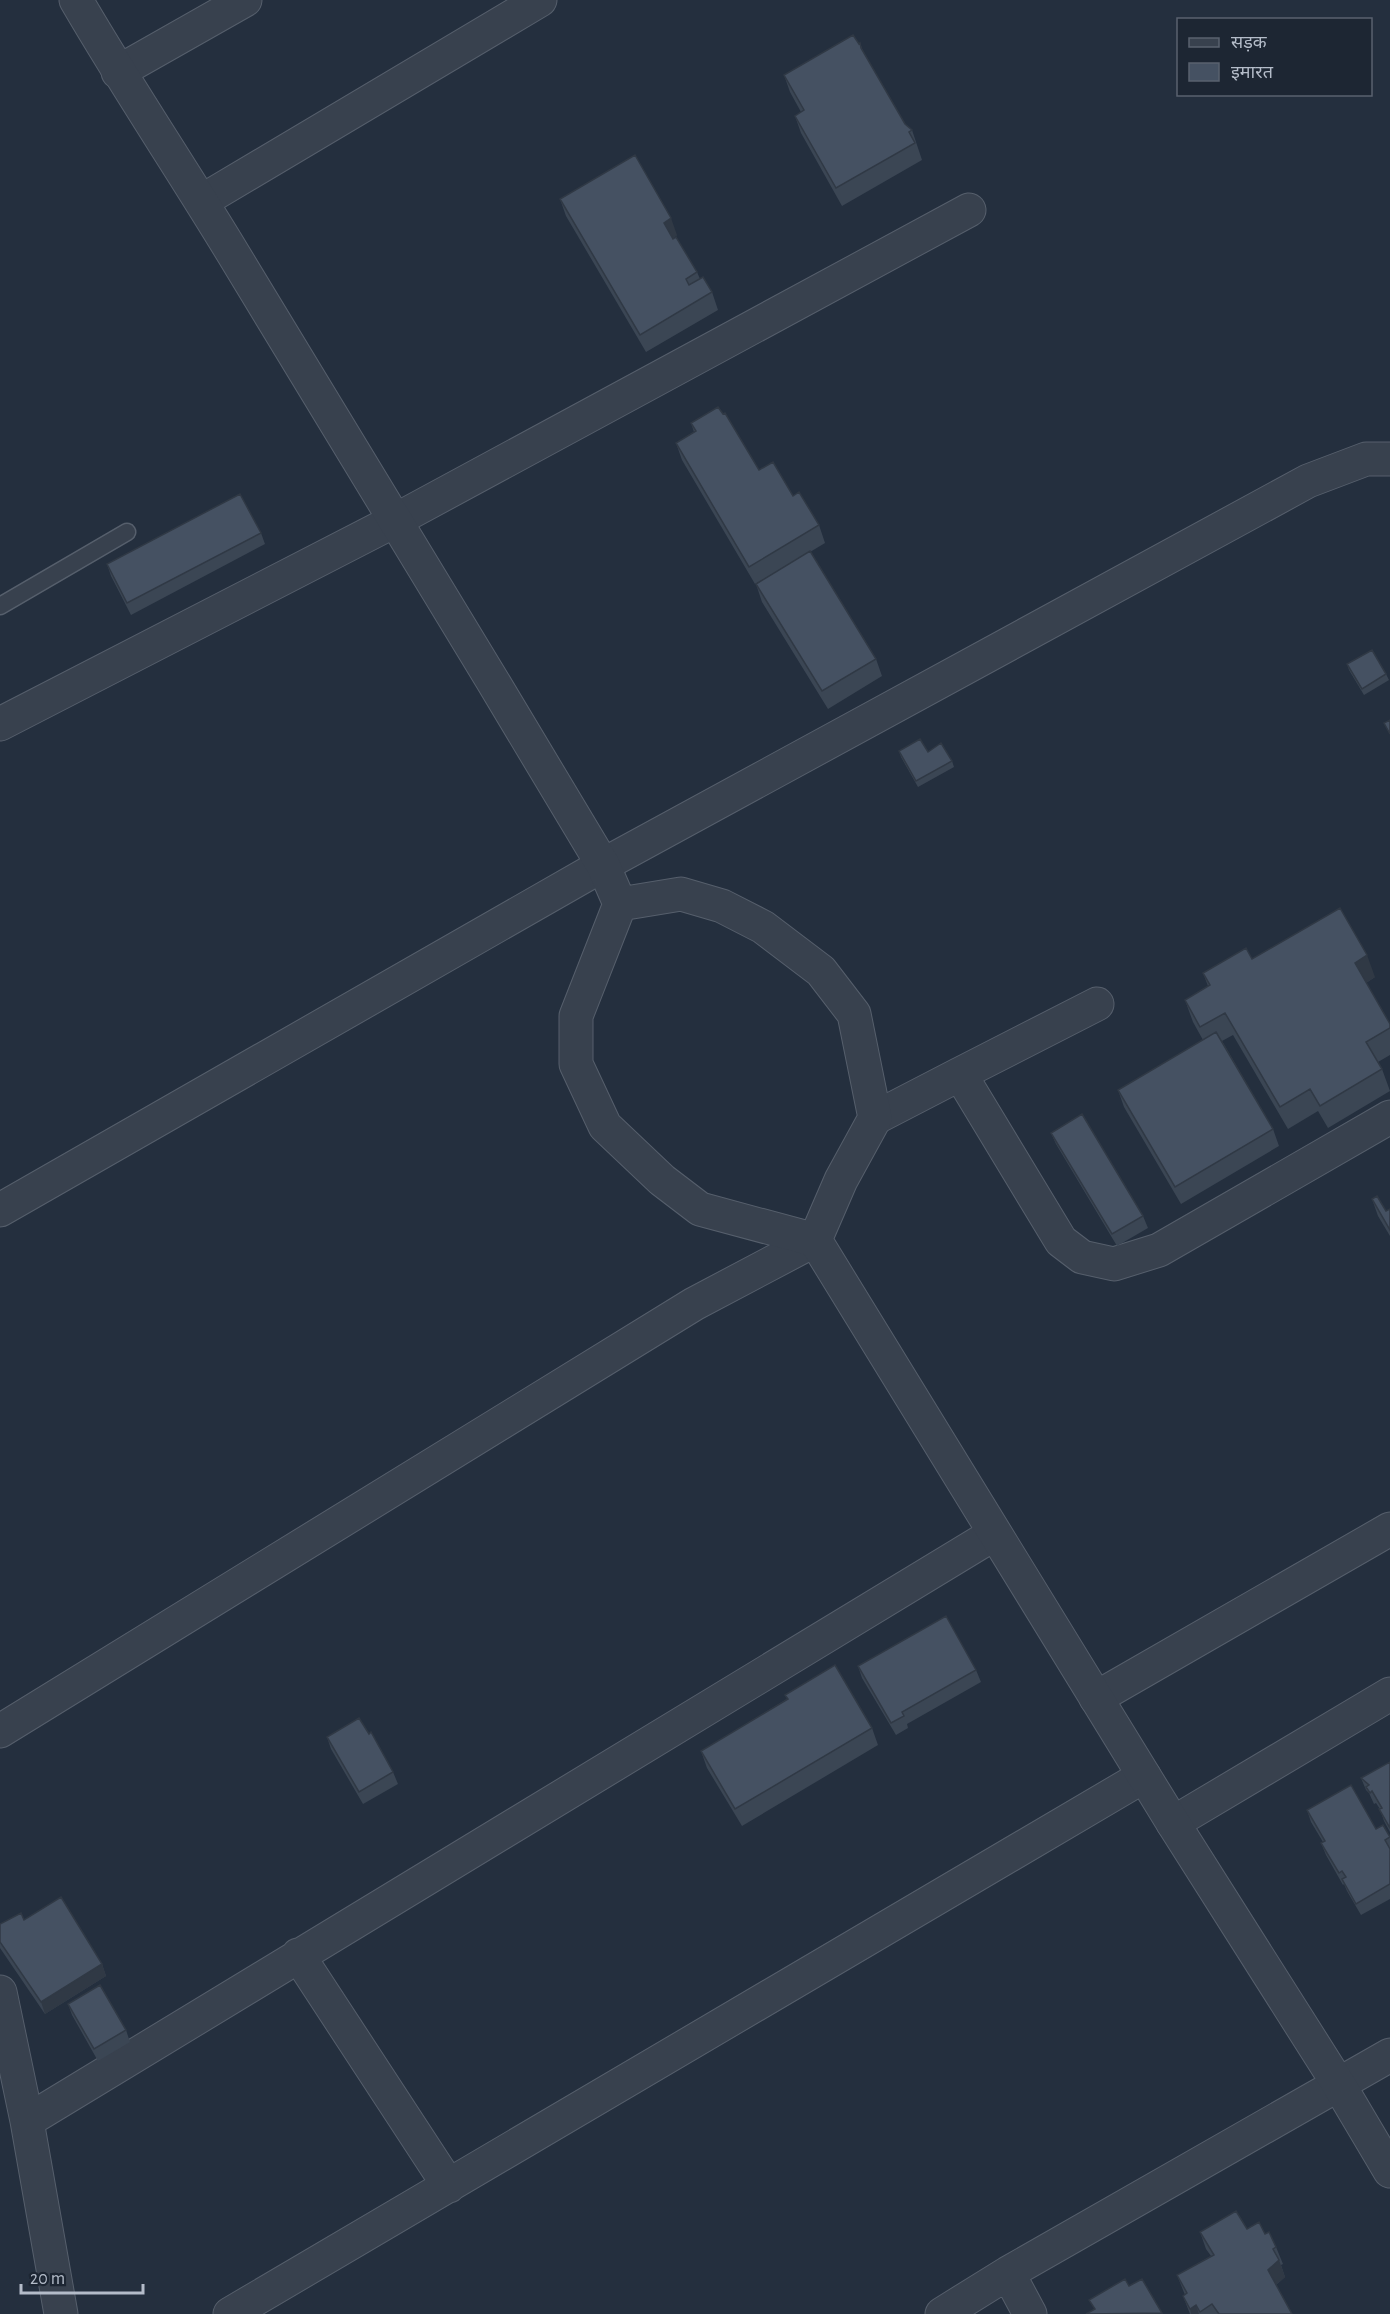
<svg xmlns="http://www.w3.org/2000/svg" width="1390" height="2314" font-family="'Alegreya Sans','Noto Sans Devanagari',sans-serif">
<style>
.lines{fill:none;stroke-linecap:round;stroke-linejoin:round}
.service-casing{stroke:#565f6c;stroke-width:19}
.minor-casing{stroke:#565f6c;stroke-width:35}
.tertiary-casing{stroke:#565f6c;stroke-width:35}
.service{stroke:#38414e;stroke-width:16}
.minor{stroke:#38414e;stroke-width:33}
.tertiary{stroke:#38414e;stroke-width:33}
.wall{fill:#3b4654}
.shaded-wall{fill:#303945}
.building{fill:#455162;stroke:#303945;stroke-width:1.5}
</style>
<rect width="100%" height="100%" fill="#242f3e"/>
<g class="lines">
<g class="service-casing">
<path id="service" d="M0,606L127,532"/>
</g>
<g class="minor-casing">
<path id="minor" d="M118,72L245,0
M202,201L540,0
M0,724L396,520L969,210
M960,1074L1097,1004
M875,1118L960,1074L1061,1241L1082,1257L1114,1264L1159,1250L1390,1117
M0,1210L603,865L1308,481L1366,459H1390
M1096,1698L1390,1529
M0,1731L694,1304L815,1240
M1173,1823L1390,1694
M298,1955L449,2186
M0,1992L27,2121L61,2314
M27,2121L994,1534
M1008,2273L1030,2314
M230,2314L1144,1776
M942,2314L1008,2273L1390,2055"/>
</g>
<g class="tertiary-casing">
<path id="tertiary" d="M76,0C126,86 182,169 234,255C358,457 481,661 603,865L620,904L576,1016V1064L605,1126L662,1180L700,1209L815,1240L1173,1823L1339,2085L1390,2171
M620,904L681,894L722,906L763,927L821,971L854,1014L875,1118L841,1180L815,1240"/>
</g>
<use href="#service" class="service"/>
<use href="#minor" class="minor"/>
<use href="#tertiary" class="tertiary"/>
</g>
<path class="wall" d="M860,43L864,54L905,124L912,130L922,160L842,206L801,133L795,116L801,112L790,92L784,75Z
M560,199L677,235L673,238L697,272L700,279L712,292L718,310L646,352L566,216Z
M723,414L759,470L793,496L819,525L825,543L810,552L876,659L882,676L828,709L762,602L756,584L789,564L755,584L682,460L676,443L694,432L691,423Z
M261,533L265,544L131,615L111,576L107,564Z
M1347,664L1386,674L1389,680L1364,695L1349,670Z
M899,751L928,752L952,761L954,767L918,787L901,757Z
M1252,959L1375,977L1366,983L1390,1024V1055L1378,1062L1382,1069L1390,1091L1328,1128L1318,1111L1288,1129L1233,1035L1222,1041L1273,1129L1279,1146L1181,1204L1124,1107L1118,1090L1203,1040L1193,1022L1185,1000L1208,986L1203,973Z
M1051,1133L1143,1216L1148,1228L1117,1246L1056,1144Z
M1372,1199L1386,1211L1390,1209V1236L1378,1216Z
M858,1666L976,1670L981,1682L907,1724L908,1728L896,1735L862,1678Z
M785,1695L872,1728L878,1745L742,1826L707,1768L701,1751L787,1699Z
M327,1737L393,1772L398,1784L363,1804L331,1749Z
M1390,1762V1832L1384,1821L1380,1809L1376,1803L1374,1804L1369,1793L1366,1790L1361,1778Z
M1307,1810L1376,1829L1390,1837V1899L1361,1915L1347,1891L1344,1884L1343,1885L1326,1855L1321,1843L1323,1842L1311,1822Z
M24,1920L102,1964L106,1976L45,2014L0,1948V1924Z
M68,2004L126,2030L130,2042L98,2061L72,2015Z
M1247,2229L1265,2234L1276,2247L1283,2264L1281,2265L1285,2277L1276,2285L1292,2314H1190L1183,2296L1185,2295L1177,2275L1211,2256L1206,2249L1200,2232Z"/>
<path class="shaded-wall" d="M671,218L677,235L670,240L664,223Z
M1367,955L1375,977L1363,985L1355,963Z
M102,1964L106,1976L45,2014L41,2002Z
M1279,2260L1285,2277L1274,2287L1268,2270Z
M1196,2305L1199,2314H1191L1190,2309Z"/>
<path class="building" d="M853,35L859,44L860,43L861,48L905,124L912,130L909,132L915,143L836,188L795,116L804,110L784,75Z
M635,155L671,218L664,223L673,239L676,237L697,272L686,279L689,285L703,277L712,292L640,335L560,199Z
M718,407L723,414L725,413L759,470L773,462L793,496L799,492L819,525L749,567L676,443L696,431L691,423Z
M240,494L261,533L127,603L107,564Z
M810,551L876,659L822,691L756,584Z
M1372,650L1386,674L1362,689L1347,664Z
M1390,720V734L1384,723Z
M920,739L928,752L941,743L952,761L916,781L899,751Z
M1340,908L1367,955L1355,963L1390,1024V1028L1366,1042L1382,1069L1320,1106L1310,1089L1280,1107L1225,1013L1200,1027L1185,1000L1210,985L1203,973L1246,948L1252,959Z
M1216,1032L1273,1129L1175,1187L1118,1090Z
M1082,1114L1143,1216L1112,1234L1051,1133Z
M1377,1196L1386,1211L1390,1209V1230L1372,1199Z
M946,1616L976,1670L902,1712L904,1716L891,1723L858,1666Z
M835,1665L872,1728L735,1809L701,1751L788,1699L785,1695Z
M359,1718L369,1734L371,1732L393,1772L359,1792L327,1737Z
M1390,1762V1828L1379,1809L1382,1808L1372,1791L1370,1793L1366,1787L1369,1785L1361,1778Z
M1351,1785L1376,1829L1383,1825L1390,1837L1385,1840L1390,1849V1884L1356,1904L1342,1879L1346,1877L1342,1871L1339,1873L1321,1843L1325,1841L1307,1810Z
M61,1897L102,1964L41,2002L0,1942V1924L21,1913L24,1920Z
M100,1985L126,2030L94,2049L68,2004Z
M1236,2211L1247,2229L1259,2222L1265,2234L1269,2232L1276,2247L1273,2249L1279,2260L1268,2270L1292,2314H1219L1212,2304L1200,2312L1196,2305L1190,2309L1183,2296L1187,2293L1177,2275L1214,2255L1200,2232Z
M1125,2279L1129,2286L1142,2279L1162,2313L1086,2314L1095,2309L1089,2300Z"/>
<rect x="1177" y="18" width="195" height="78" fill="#1d2633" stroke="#59626f" stroke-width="1.5"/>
<rect x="1189" y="38" width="30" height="9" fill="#38414e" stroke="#59626f" stroke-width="1.5"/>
<text x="1231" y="48" font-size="18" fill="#b4bcc9">सड़क</text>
<rect x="1189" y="63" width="30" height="18" fill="#455162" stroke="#59626f" stroke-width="1.5"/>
<text x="1231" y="78" font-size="18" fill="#b4bcc9">इमारत</text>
<path d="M21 2284v9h122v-9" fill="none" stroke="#b4bcc9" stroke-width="3"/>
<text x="30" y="2284" font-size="18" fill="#b4bcc9" stroke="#1d2633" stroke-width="4.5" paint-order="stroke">20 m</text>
</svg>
